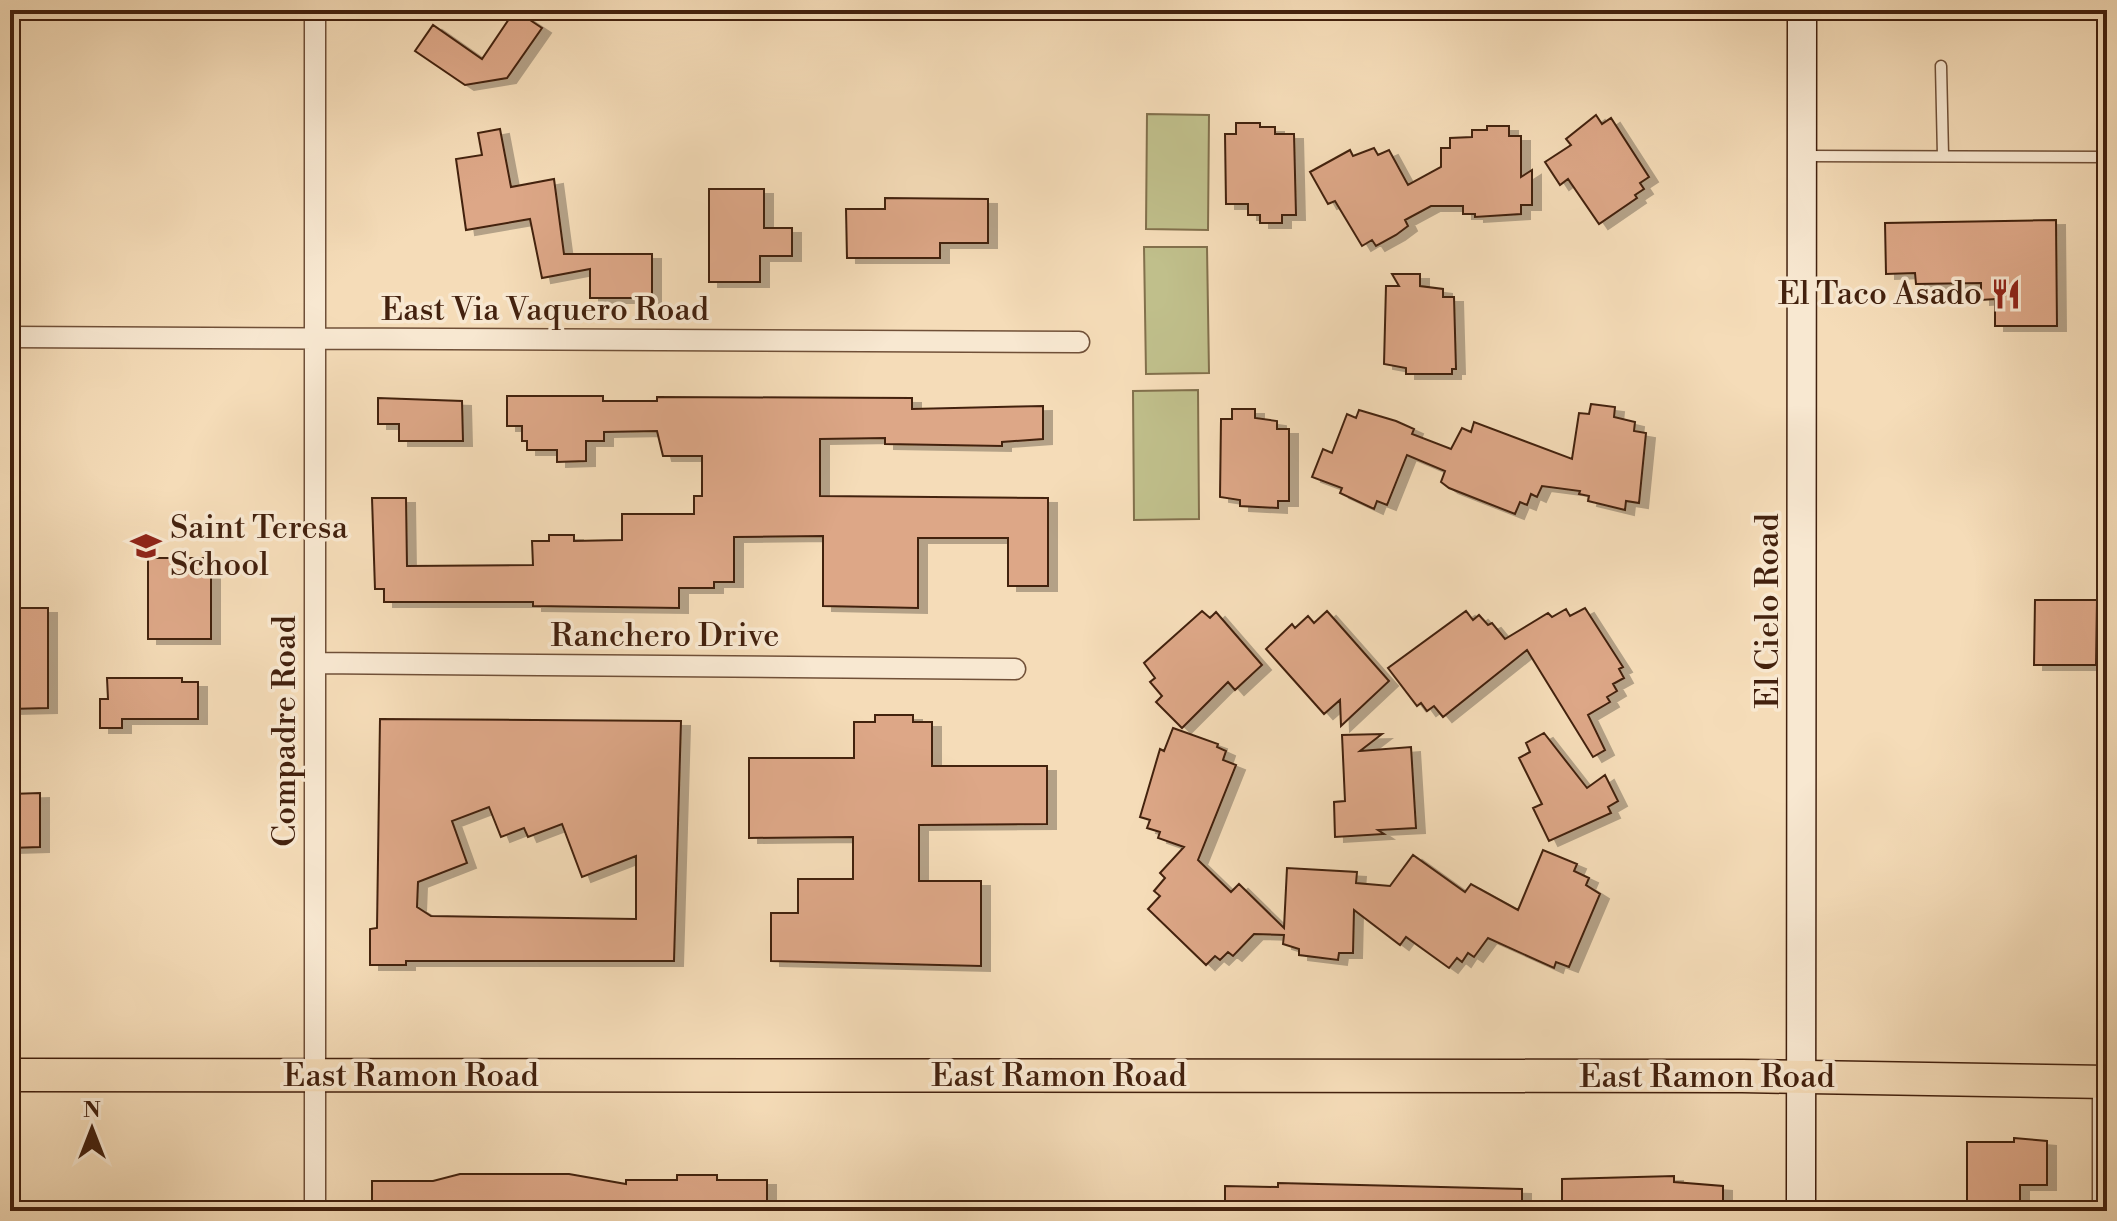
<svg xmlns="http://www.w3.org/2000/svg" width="2117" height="1221" font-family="'Libre Bodoni',serif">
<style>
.green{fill:#c0bf8b;stroke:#82704c;stroke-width:2}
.building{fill:#dda787;stroke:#43210e;stroke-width:2;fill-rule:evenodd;filter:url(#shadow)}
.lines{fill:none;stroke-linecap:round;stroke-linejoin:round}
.lane-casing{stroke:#705038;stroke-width:13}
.street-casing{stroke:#705038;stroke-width:23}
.secondary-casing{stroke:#43210e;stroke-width:31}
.primary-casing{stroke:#43210e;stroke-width:35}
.lane{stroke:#f8e8d1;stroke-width:10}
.street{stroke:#f8e8d1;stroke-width:20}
.secondary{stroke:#f8e8d1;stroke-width:28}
.primary{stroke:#f5dcb8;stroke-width:32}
.labels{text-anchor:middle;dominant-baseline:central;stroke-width:7;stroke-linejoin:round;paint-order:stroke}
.poi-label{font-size:32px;fill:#43210e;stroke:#f8e8d1;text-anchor:end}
.street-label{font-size:32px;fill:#43210e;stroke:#f8e8d1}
</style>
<defs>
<filter id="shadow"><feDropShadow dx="9" dy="5" stdDeviation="0" flood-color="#0004"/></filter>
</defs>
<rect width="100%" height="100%" fill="#f5dcb8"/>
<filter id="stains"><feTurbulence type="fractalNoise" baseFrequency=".0025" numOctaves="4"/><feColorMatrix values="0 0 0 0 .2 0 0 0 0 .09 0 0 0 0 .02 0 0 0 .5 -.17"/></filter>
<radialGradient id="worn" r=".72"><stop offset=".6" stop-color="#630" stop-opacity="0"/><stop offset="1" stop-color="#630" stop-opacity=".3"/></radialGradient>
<path class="green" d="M1147,114L1209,115L1208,230L1146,229Z
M1144,247H1207L1209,373L1146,374Z
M1198,390L1199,519L1134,520L1133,391Z"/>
<path class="building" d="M515,10L542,28L507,78L465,85L415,51L433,25L482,59Z
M1596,115L1602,124L1611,118L1649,177L1640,183L1644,189L1635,195L1637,198L1599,224L1568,179L1560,185L1545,162L1571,145L1566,139Z
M1236,123H1260V127H1275V134H1294L1296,215H1282V223H1260V215H1248V204H1226L1225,134H1236Z
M1487,126H1509V136H1521V177L1532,170V205H1521V214L1475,217V214H1463V206H1431L1405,220L1408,226L1396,235L1376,246L1372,240L1362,246L1335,201L1328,204L1310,172L1350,150L1353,156L1374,148L1378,155L1389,150L1408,185L1441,167V148H1450V138L1472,137V130H1487Z
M500,129L511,187L554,179L564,254H652V298H590V269L542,278L530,219L466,230L456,159L482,155L478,133Z
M709,189H764V228H792V256H760V282H709Z
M885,198L988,199V243H940V258H847L846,209H885Z
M2056,220L2057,326H1995V299L1981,300V283L1916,284L1915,273L1886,274L1885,223Z
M1392,274H1420V286L1443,289V297H1454L1456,369H1452V374H1406V368L1384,364L1386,286H1399Z
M507,396H603V401H657V397L912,398V409L1043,406V439L1002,442V446L885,444V438L820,439V496L1048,498V586H1008V538H918V608L823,606V536L734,537V582H714V588H679V608L533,606V602H384V589H375L372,498H406L407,566L533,565L532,541H549V535H574V541L622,540V514H694V496H702V456H663L657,431L604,432V441H586V461L557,462V450H527V441H522V426H507Z
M378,398L462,401L463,441H399V424H378Z
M1591,404L1615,407L1614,417L1635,422L1634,431L1646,433L1639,503L1626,501L1625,510L1588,501L1589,496L1579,494L1580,491L1542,486L1537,497L1531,494L1527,505L1520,502L1515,514L1449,488L1441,482L1445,471L1407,455L1387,505L1377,501L1374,509L1340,493L1342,488L1312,477L1323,449L1332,453L1347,414L1356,418L1359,410L1396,421L1414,429L1412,434L1451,449L1462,428L1471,432L1474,422L1572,459L1579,413L1589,414Z
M1232,409H1255V418L1277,421V429H1289V501H1278V508L1240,506V500L1220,497L1221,419H1232Z
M148,558H211V639H148Z
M2035,600H2097L2096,665H2034Z
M10,608H48V708L10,709Z
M1585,608L1623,667L1619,669L1624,678L1613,684L1617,691L1607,697L1610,702L1588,715L1605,750L1593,757L1527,650L1443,717L1434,706L1427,711L1421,703L1417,706L1388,668L1466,611L1473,620L1479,615L1488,625L1492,623L1505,639L1548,613L1552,617L1566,609L1570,616Z
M1202,611L1210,618L1216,612L1262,665L1235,690L1228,682L1182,728L1156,702L1162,696L1150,682L1155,678L1144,663Z
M1327,611L1389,681L1341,726L1340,700L1324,714L1266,649L1292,624L1295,628L1308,616L1314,623Z
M107,678H182V682H198V719H122V728H100V699H108Z
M875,715H913V722H932V766H1047V824L919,825V881H981V966L771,961V913H798V879H853V837L749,838V758H854V722H875Z
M380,719L681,721L674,961H406V965H370V929L377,928ZM489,807L501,837L524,828L528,837L562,824L582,877L636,856V919L431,916L417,907L418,882L467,863L452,821Z
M1173,728L1218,744L1217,747L1226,751L1223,760L1236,765L1198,860L1231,892L1239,884L1284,928L1287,868L1357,872L1356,883L1390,886L1413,855L1465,892L1471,884L1518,910L1543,850L1577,864L1574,871L1589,878L1586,885L1600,894L1569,967L1556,962L1554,968L1488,938L1474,957L1468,953L1462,962L1457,958L1449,968L1406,937L1400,945L1354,910L1353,953H1339L1338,960L1299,955V949L1283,944L1284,935L1254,934L1233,956L1228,952L1220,960L1215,956L1206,965L1148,909L1160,896L1154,891L1165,878L1160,873L1184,847L1158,838L1160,832L1147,828L1150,820L1140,817L1160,749L1164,751Z
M1544,733L1587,788L1605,775L1618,801L1608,807L1611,813L1549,841L1533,808L1542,804L1519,758L1530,752L1526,743Z
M1382,734L1360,751L1411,747L1416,828L1378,830L1384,834L1335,837L1334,802L1345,801L1342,735Z
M40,793V847L10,848V794Z
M2014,1138L2047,1141V1185H2020V1211H1967V1142H2014Z
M460,1174H569L626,1184V1180H677V1175H717V1180H767V1211L372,1210V1181H433Z
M1674,1176V1182L1723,1186V1211H1568V1203H1562V1179Z
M1278,1183L1522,1189V1211H1225V1186L1278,1187Z"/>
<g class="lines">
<g class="lane-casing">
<path id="lane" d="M1941,66L1943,156
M1805,156L2107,157"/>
</g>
<g class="street-casing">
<path id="street" d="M315,10V1211
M10,337L1079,342
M315,663L1015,669
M2103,1211V1082"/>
</g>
<g class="secondary-casing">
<path id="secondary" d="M1801,1211L1802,10"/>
</g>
<g class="primary-casing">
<path id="primary" d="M10,1075L1742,1076L2107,1082"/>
</g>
<use href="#lane" class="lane"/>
<use href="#street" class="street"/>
<use href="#secondary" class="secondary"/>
<use href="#primary" class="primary"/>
</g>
<defs>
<g id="restaurant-bare" transform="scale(2.4)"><path d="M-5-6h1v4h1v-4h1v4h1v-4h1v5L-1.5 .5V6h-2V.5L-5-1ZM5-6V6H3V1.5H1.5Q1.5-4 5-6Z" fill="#8f2418" stroke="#f8e8d1" stroke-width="2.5" paint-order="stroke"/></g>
<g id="school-bare" transform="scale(2.4)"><path d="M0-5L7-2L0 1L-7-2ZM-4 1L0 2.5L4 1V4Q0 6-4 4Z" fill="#8f2418" stroke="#f8e8d1" stroke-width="2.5" paint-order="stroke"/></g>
</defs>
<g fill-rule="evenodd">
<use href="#restaurant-bare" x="2006" y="294"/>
<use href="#school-bare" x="146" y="546"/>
</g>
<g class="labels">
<g class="poi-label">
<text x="1982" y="294">El Taco Asado</text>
<text x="170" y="528" text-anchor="start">Saint Teresa<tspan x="170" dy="37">School</tspan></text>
</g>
<g class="street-label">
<text x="545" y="310">East Via Vaquero Road</text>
<text transform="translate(1768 611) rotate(-90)">El Cielo Road</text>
<text x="665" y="636">Ranchero Drive</text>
<text transform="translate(285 731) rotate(-90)">Compadre Road</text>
<text x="411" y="1076">East Ramon Road</text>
<text x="1059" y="1076">East Ramon Road</text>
<text x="1707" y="1077">East Ramon Road</text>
</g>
</g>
<rect width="2117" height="1221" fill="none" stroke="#f5dcb8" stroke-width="40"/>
<rect x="12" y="12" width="2093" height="1197" fill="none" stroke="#43210e" stroke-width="4"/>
<rect x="20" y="20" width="2077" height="1181" fill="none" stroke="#43210e" stroke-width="2"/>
<g transform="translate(92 1129)" stroke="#f8e8d1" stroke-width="6" paint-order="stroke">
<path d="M0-6L14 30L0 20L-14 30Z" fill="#43210e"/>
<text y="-12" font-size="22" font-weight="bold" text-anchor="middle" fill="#43210e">N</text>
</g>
<rect width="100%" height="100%" filter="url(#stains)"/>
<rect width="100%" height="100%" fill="url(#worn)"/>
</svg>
